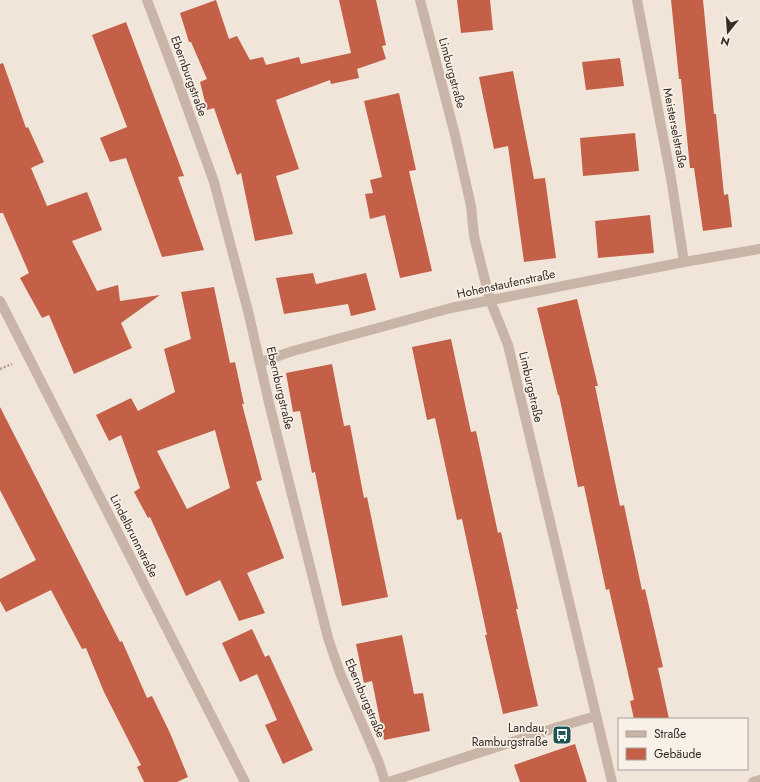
<svg xmlns="http://www.w3.org/2000/svg" width="760" height="782" font-family="Jost,sans-serif">
<style>
.building{fill:#c36047;fill-rule:evenodd}
.lines{fill:none;stroke-linecap:round;stroke-linejoin:round}
.path{stroke:#b49f91;stroke-width:2.5;stroke-dasharray:2 2;stroke-linecap:butt}
.minor{stroke:#c8b5a7;stroke-width:10}
.labels{text-anchor:middle;dominant-baseline:central;stroke-width:3.5;stroke-linejoin:round;paint-order:stroke}
.street-label{font-size:12px;fill:#352b27;stroke:#f9f0e7}
.poi-label{font-size:12px;fill:#352b27;stroke:#f9f0e7;text-anchor:end}
</style>
<rect width="100%" height="100%" fill="#f1e5da"/>
<path class="building" d="M216,0L229,39L237,36L250,60L263,57L266,65L299,57L301,64L351,53L339,0H376L386,45L382,46L386,59L357,69L359,78L331,84L330,80L276,100L299,169L276,176L293,234L255,241L241,173L237,175L214,108L207,110L200,82L207,79L191,42H189L180,13Z
M457,0H490L493,30L461,33Z
M671,0H703L714,114H716L724,195L728,194L732,227L703,231L694,168H690L681,79H679Z
M126,22L184,176L178,177L204,250L162,257L126,158L110,162L100,138L127,127L92,35Z
M620,58L624,86L586,90L582,62Z
M3,63L26,128L28,127L44,162L31,168L47,206L87,192L102,230L72,241L97,291L118,285L120,301L160,295L121,323L132,348L74,374L49,315L42,318L20,278L29,273L3,213H0V64Z
M513,71L534,179L545,178L556,258L524,262L508,146L494,149L479,77Z
M399,93L416,170L409,171L432,271L400,278L385,215L370,219L365,194L373,193L370,180L382,177L364,101Z
M635,133L639,171L583,176L580,138Z
M650,215L654,253L598,258L595,221Z
M313,273L316,284L366,273L376,310L351,316L348,304L284,314L276,278Z
M214,287L230,363L235,362L244,404H242L262,480L256,482L284,558L247,573L265,613L239,621L220,580L186,596L150,517L148,518L134,492L140,488L121,435L109,441L96,415L131,398L138,411L175,392L164,349L191,339L181,292ZM215,430L230,488L187,509L157,451Z
M577,299L598,386H595L620,506L624,505L642,590L645,589L663,667L658,668L669,719H634L630,701L634,700L609,589L606,590L584,486L578,487L559,395H558L537,308Z
M451,339L471,432L476,431L498,533L501,532L518,609H516L538,706L503,714L485,635H487L462,519L457,520L435,418L427,420L412,347Z
M332,364L344,426L350,425L364,498L367,497L388,597L342,606L315,472L312,473L300,411L293,412L286,373Z
M0,407L120,642L122,641L147,698L152,696L170,733L188,777L177,782H144L137,767L141,765L104,692L86,648L82,649L51,590L6,612L0,601V579L36,560L0,490Z
M252,629L265,657L269,655L313,750L283,764L265,725L277,720L257,674L240,682L222,643Z
M402,635L414,694L423,693L430,731L384,740L372,681L364,683L356,644Z
M575,744L587,782H520L514,765Z"/>
<g class="lines">
<path class="path" d="M0,369L12,364"/>
<path class="minor" d="M147,0L179,85L214,182L248,311L269,403L328,638L340,673L379,763L385,782
M420,0L455,135L471,206L474,236L490,300L508,345L612,782
M637,0L671,178L684,262
M0,301L245,782
M261,362L293,351L451,308L684,262L760,249
M389,782L558,727L596,716
M753,782L760,780"/>
</g>
<defs>
<g id="bus-square" transform="scale(1)"><rect x="-9" y="-9" width="18" height="18" rx="4" fill="#1e5455" stroke="#f9f0e7"/><path d="M-5-6H5V4H4V6H2V4H-2V6H-4V4H-5ZM-3.5-4V0h7V-4ZM-3.5 1.2v1.5H-2V1.2ZM2 1.2v1.5H3.5V1.2Z" fill="#fff"/></g>
</defs>
<g fill-rule="evenodd">
<use href="#bus-square" x="562" y="735"/>
</g>
<g class="labels">
<g class="street-label">
<text transform="translate(452 73) rotate(75)">Limburgstraße</text>
<text transform="translate(189 76) rotate(70)">Ebernburgstraße</text>
<text transform="translate(675 128) rotate(79)">Meisterselstraße</text>
<text transform="translate(506 284) rotate(-12)">Hohenstaufenstraße</text>
<text transform="translate(531 387) rotate(77)">Limburgstraße</text>
<text transform="translate(280 388) rotate(77)">Ebernburgstraße</text>
<text transform="translate(134 536) rotate(63)">Lindelbrunnstraße</text>
<text transform="translate(365 698) rotate(67)">Ebernburgstraße</text>
</g>
<g class="poi-label">
<text x="548" y="728">Landau,<tspan x="548" dy="14">Ramburgstraße</tspan></text>
</g>
</g>
<rect x="618" y="718" width="130" height="52" fill="#f9f0e7" stroke="#aba19a"/>
<rect x="626" y="731" width="20" height="6" fill="#c8b5a7" stroke="#aba19a"/>
<text x="654" y="738" font-size="12" fill="#352b27">Straße</text>
<rect x="626" y="748" width="20" height="12" fill="#c36047" stroke="#aba19a"/>
<text x="654" y="758" font-size="12" fill="#352b27">Gebäude</text>
<g transform="translate(728 32) rotate(197)" stroke="#f9f0e7" stroke-width="3" paint-order="stroke">
<path d="M0-3L7 15L0 10L-7 15Z" fill="#352b27"/>
<text y="-6" font-size="11" font-weight="bold" text-anchor="middle" fill="#352b27">N</text>
</g>
</svg>
